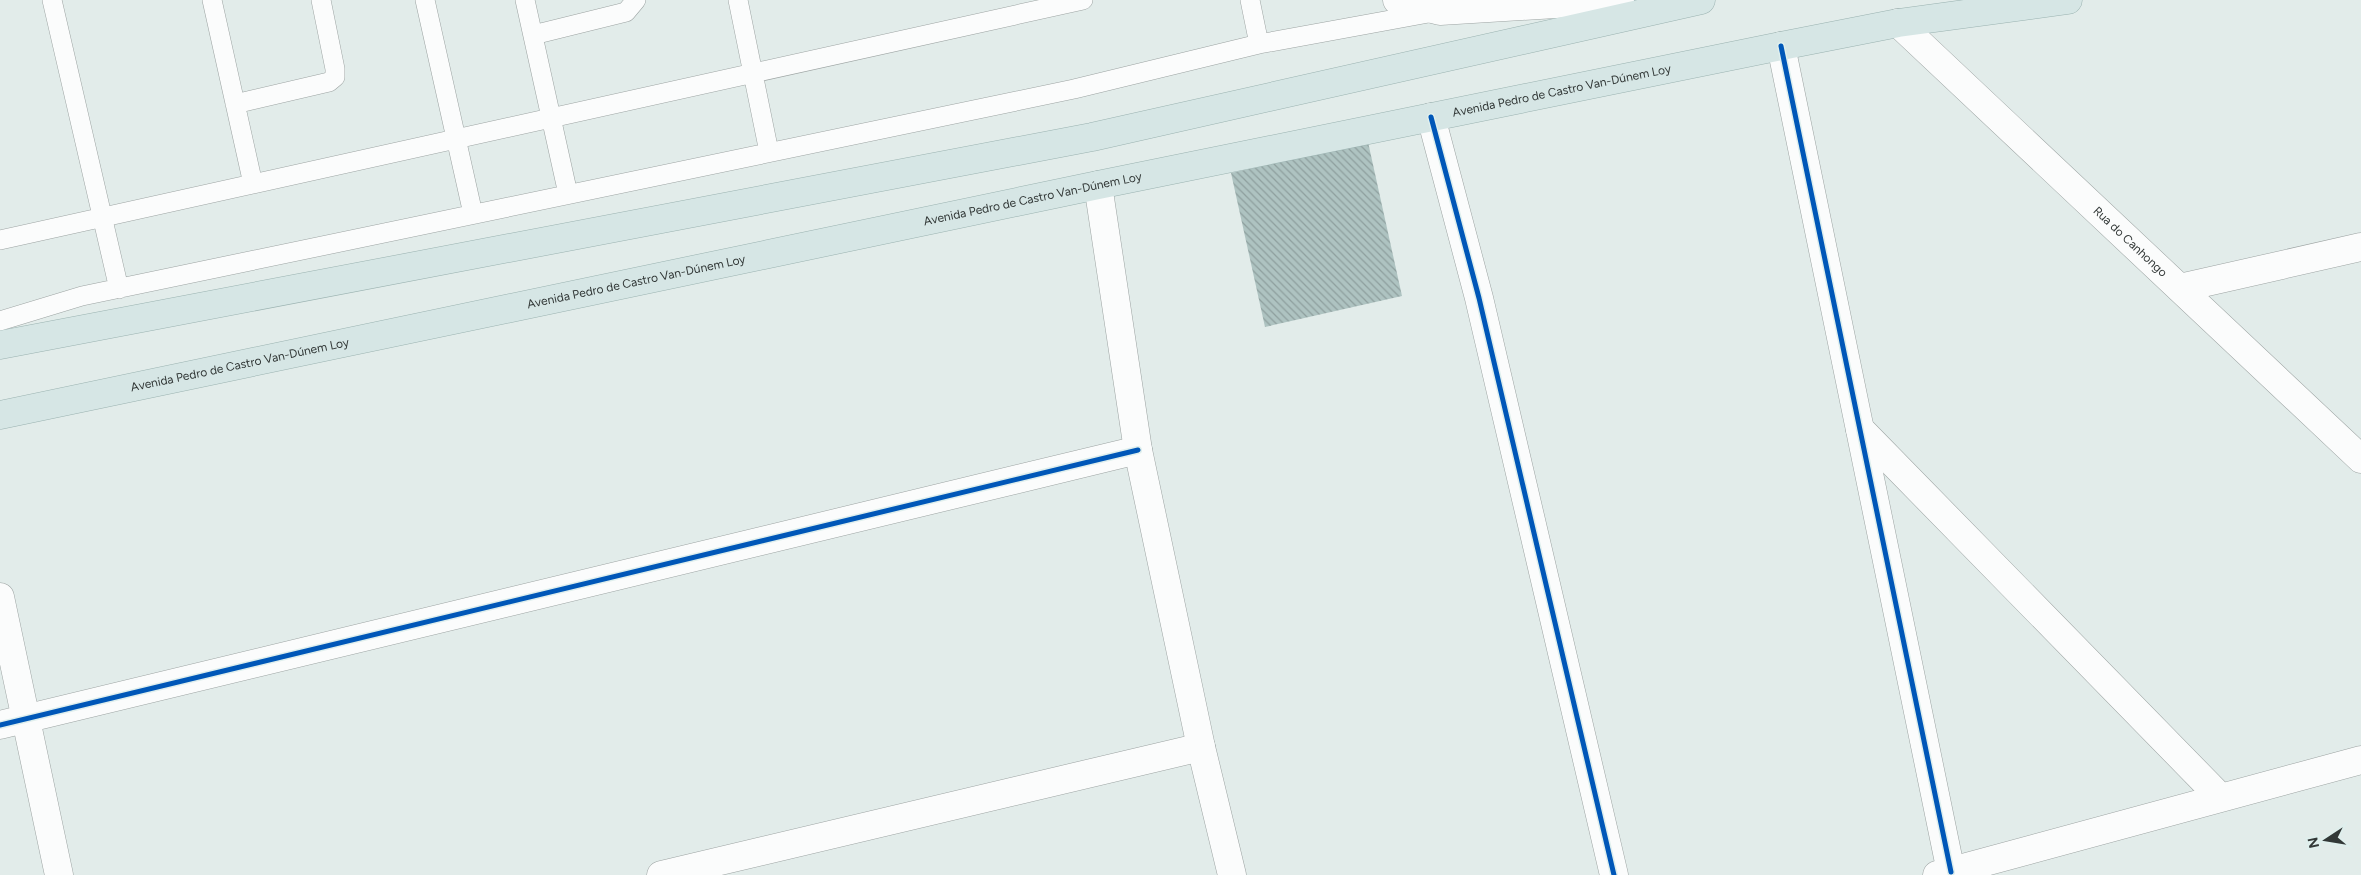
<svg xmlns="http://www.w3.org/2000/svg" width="2361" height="875" font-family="Figtree,sans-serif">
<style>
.building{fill:url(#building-back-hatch)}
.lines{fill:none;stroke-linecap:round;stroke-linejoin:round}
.service-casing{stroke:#9ca3a2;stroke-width:20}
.minor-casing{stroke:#9ca3a2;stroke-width:29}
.trunk-casing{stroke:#9ab2b0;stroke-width:29}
.service{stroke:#fbfcfc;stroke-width:19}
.minor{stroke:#fbfcfc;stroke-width:28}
.trunk{stroke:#d6e6e5;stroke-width:28}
.cycleway-casing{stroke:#dfefed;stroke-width:8}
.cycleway{stroke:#0057b8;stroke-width:5}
.labels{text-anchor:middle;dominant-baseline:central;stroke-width:4;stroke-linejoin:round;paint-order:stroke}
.street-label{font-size:12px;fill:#323837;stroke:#dfefed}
</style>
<defs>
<pattern id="building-back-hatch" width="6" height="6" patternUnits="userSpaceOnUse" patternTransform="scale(1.25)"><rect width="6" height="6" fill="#aec3c1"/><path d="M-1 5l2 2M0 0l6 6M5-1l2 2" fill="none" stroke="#8e9f9e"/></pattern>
</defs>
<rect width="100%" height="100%" fill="#e2ecea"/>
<path class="building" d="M1368,142L1402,296L1265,327L1231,173Z"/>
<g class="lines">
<g class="service-casing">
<path id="service" d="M52,0L119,289
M212,0L253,184
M425,0L473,214
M525,0L568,194
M738,0L769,152
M1250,0L1259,44
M533,35L626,12L636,0
M235,104L329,82L335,77V69L321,0
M0,240L1083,0
M0,321L82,296L1074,89L1259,44L1434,12"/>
</g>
<g class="minor-casing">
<g id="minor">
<path d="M1397,0L1440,11L1620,0"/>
<path id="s1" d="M1898,23L2361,459"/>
<path d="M1781,46L1951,872"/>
<path d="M1431,117L1479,298L1614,875"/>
<path d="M1098,185L1138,450L1201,747L1232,875"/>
<path d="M2180,288L2361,247"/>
<path d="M1860,429L2220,797"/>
<path d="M0,597L59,875"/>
<path d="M0,725L1138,450"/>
<path d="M661,875L1201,747"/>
<path d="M1937,875L2361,760"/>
</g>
</g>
<g class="trunk-casing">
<g id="trunk">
<path d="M0,345L1092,137L1701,0"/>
<path id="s2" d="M0,415L1098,185L1781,46L1898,23L2068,0"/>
</g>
</g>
<use href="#service" class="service"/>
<use href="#minor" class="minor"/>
<use href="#trunk" class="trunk"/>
<g class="cycleway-casing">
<path id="cycleway" d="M1781,46L1951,872
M1431,117L1479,298L1614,875
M0,725L1138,450"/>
</g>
<use href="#cycleway" class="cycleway"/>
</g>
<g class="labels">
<g class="street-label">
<text stroke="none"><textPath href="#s2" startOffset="1595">Avenida Pedro de Castro Van-Dúnem Loy</textPath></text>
<text stroke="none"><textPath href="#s2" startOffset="1055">Avenida Pedro de Castro Van-Dúnem Loy</textPath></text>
<text stroke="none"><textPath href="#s1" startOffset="319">Rua do Canhongo</textPath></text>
<text stroke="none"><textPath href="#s2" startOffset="650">Avenida Pedro de Castro Van-Dúnem Loy</textPath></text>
<text stroke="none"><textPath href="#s2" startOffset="245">Avenida Pedro de Castro Van-Dúnem Loy</textPath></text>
</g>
</g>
<g transform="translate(2326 840) rotate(258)" stroke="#dfefed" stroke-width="4" paint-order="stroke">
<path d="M0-4L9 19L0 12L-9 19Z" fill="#323837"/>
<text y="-8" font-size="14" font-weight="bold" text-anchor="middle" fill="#323837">N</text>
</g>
</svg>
